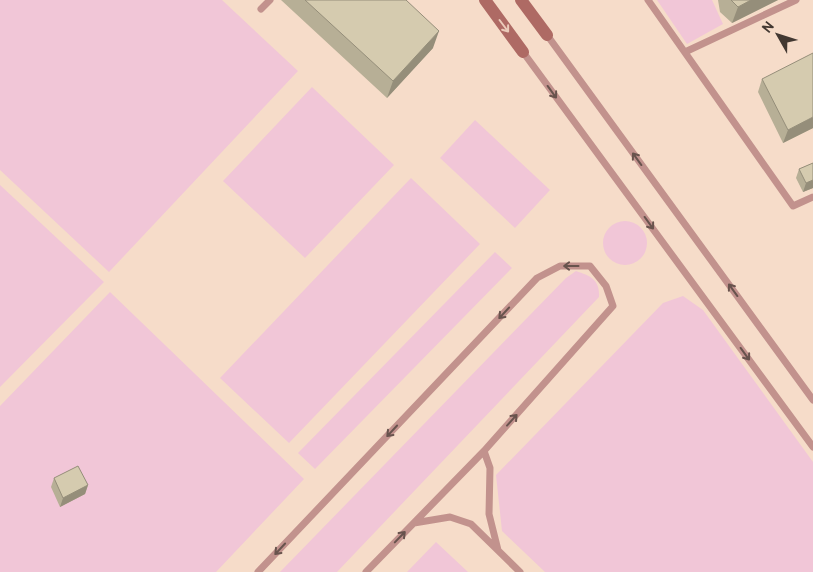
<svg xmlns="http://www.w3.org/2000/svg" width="813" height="572" font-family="Overpass,sans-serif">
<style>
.green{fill:#f1c6d7}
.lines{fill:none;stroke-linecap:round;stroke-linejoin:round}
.lane{stroke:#c2928d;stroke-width:7}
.secondary{stroke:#ae6a64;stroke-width:12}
.wall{fill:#b7af96}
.shaded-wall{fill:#958e7a}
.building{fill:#d5cbaf;stroke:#958e7a}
.oneway{stroke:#ebcbba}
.oneway2{stroke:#68534d}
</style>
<rect width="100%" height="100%" fill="#f6dcc9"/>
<path class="green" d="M0,0H222L298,71L109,272L0,170Z
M657,0H712L723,24L687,44Z
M312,87L394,165L305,258L223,181Z
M475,120L550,190L515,228L440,158Z
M411,178L480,244L289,443L220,378Z
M0,185L104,282L0,387Z
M603 243a22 22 0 1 1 44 0a22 22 0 1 1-44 0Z
M495,252L512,268L315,469L298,453Z
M576,271C591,276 600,280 599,297L337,572H280L566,278Z
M110,292L304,479L216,572H0V406Z
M683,296L703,310L813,462V572H545L502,531L496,475L663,303Z
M436,542L468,572H407Z"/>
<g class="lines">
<path class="lane" d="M648,0L793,206L813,197
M261,9L270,0
M547,35L813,400
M523,52L813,447
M685,52L796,0
M484,451L490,468L489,514L498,550
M414,523L450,517L471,524L520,572
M258,572L537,278L560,266H590L606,286L613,306L484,451L366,572"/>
<path class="secondary" d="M485,0L523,52
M521,0L547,35"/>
</g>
<path class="wall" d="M281,0H406L433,48L387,98Z
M718,0H778L732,23L720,12Z
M762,79L813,128L783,143L758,92Z
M813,163V188L803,192L796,178L799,169Z
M54,478L88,485L85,494L60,507L51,487Z"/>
<path class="shaded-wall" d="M751,0H778L732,23L738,7Z
M439,31L433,48L387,98L393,81Z
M813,117V128L783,143L788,130Z
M813,180V188L803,192L806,183Z
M88,485L85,494L60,507L63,498Z"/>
<path class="building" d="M305,0H406L439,31L393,81Z
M731,0H751L738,7Z
M813,53V117L788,130L762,79Z
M813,163V180L806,183L799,169Z
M78,466L88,485L63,498L54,478Z"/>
<defs><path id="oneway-shaft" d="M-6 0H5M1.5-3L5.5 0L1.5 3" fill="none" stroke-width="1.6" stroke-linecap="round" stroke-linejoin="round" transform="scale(1.25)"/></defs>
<use class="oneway" href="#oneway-shaft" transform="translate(504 26) rotate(53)"/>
<g class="oneway2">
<use href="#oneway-shaft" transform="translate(552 92) rotate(54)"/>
<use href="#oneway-shaft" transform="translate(637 159) rotate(-126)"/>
<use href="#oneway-shaft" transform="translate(649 223) rotate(54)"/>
<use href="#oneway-shaft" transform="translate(571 266) rotate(180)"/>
<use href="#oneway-shaft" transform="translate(733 290) rotate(-126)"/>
<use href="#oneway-shaft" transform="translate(504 313) rotate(133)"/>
<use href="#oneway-shaft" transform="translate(745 354) rotate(54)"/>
<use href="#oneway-shaft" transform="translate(512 420) rotate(-48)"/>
<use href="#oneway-shaft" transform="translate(392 431) rotate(133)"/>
<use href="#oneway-shaft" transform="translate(400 537) rotate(-46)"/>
<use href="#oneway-shaft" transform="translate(280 549) rotate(133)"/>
</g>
<g transform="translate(778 35) rotate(309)" stroke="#f6dcc9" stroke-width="4" paint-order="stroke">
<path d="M0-4L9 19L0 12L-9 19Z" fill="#423831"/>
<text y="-8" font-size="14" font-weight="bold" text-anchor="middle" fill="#423831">N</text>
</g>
</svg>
